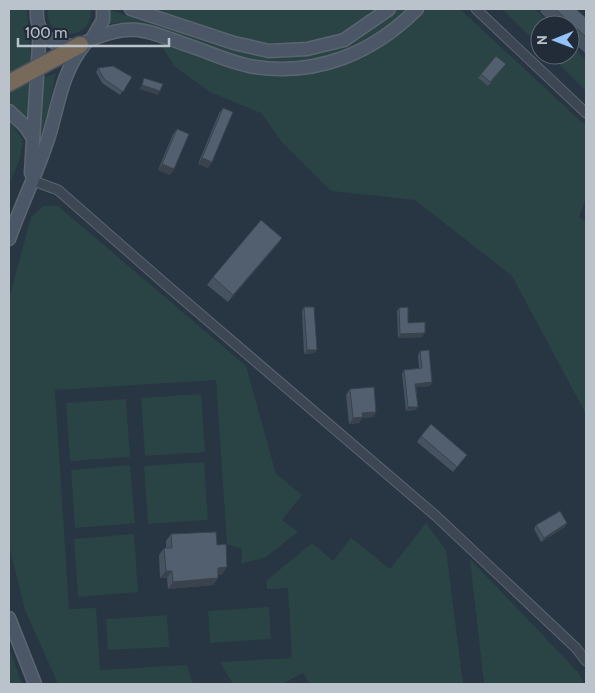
<svg xmlns="http://www.w3.org/2000/svg" width="595" height="693" font-family="Cabin,sans-serif">
<style>
.green{fill:#2a4344}
.lines{fill:none;stroke-linecap:round;stroke-linejoin:round}
.street-casing{stroke:#5b6570;stroke-width:11}
.secondary-casing{stroke:#5b6570;stroke-width:15}
.highway-casing{stroke:#47525d;stroke-width:19}
.street{stroke:#3c4753;stroke-width:9}
.secondary{stroke:#4b5766;stroke-width:12}
.highway{stroke:#786a5a;stroke-width:16}
.wall{fill:#46525f}
.shaded-wall{fill:#39424d}
.building{fill:#515f6e;stroke:#39424d}
</style>
<rect width="100%" height="100%" fill="#283643"/>
<path class="green" d="M9,9H27L31,62L9,74Z
M48,9H91C92,44 44,41 48,9Z
M152,9H460L586,126V198L579,217L586,222V414L512,276L415,200L331,191L282,142L261,113L212,93L175,67L153,33L138,25L119,23L108,24L110,10L154,24L156,12Z
M502,9H535L551,25H540V46Z
M570,44L586,60V91L550,55H570Z
M56,73L40,150L36,153L43,78Z
M31,83L30,123L19,110L9,103V92Z
M9,120L23,140L20,158L9,186Z
M43,206H58L246,366L276,474L302,495L282,520L298,532L266,557L241,564L242,549L227,544L216,380L55,390L69,609L96,608L100,670L187,665L193,684H58L25,610L9,546V299L31,217Z
M201,394L205,452L145,456L141,398Z
M126,399L130,457L70,461L66,403Z
M204,462L208,520L148,524L144,466Z
M130,465L135,523L75,528L71,470Z
M426,523L446,550L463,684H310L303,673L282,684H233L220,662L292,658L288,588L267,589V580L312,543L333,561L351,538L390,569Z
M134,534L138,592L78,597L74,539Z
M470,559L578,672L585,684H484Z
M269,607L271,639L210,643L208,611Z
M167,615L169,647L108,650L106,619Z
M9,647L22,684H9Z"/>
<g class="lines">
<g class="street-casing">
<path id="street" d="M476,9L586,113
M31,180L58,190L171,289L436,516L576,648L586,661"/>
</g>
<g class="secondary-casing">
<path id="secondary" d="M37,9C34,41 67,55 92,39L103,20V9
M131,9L234,43L269,51L307,49L344,40L389,9
M92,39C135,21 149,32 190,46C211,53 234,64 255,67C318,76 373,53 417,9
M9,111L25,126L33,138
M31,173L40,28
M9,239C21,205 38,171 49,136C59,103 62,72 84,45
M9,618L35,684"/>
</g>
<g class="highway-casing">
<path id="highway" d="M9,83L80,45"/>
</g>
<use href="#street" class="street"/>
<use href="#secondary" class="secondary"/>
<use href="#highway" class="highway"/>
</g>
<path class="wall" d="M542,9H576L586,18V54L570,39V25H554L540,12Z
M506,64L488,86L478,78L481,74Z
M98,68L132,77L120,95L102,83L96,72Z
M223,108L212,162L208,168L198,164L219,113Z
M177,129L174,169L170,175L158,170L173,134Z
M282,238L277,245L228,302L207,285L213,277Z
M304,307L317,350L314,353L304,354L302,311Z
M399,308L408,323L422,337L398,338L397,311Z
M420,351L432,382L430,386L416,387L418,407L415,410L406,411L402,374L404,370L419,369L418,355Z
M350,389L376,412L373,417L362,418L359,423L349,424L346,395Z
M421,436L463,460L453,472L417,442Z
M536,525L565,527L541,542L534,529Z
M171,534L217,545L222,575H218V578L213,585L168,589L167,578H160L159,555L164,548H166V541Z"/>
<path class="shaded-wall" d="M142,85L160,91L158,95L139,89Z
M202,158L212,162L208,168L198,164Z
M162,164L174,169L170,175L158,170Z
M282,238L277,245L228,302L233,295Z
M425,333L422,337L398,338L400,334Z
M307,350H317L314,353L304,354Z
M432,382L430,386L413,388L415,384Z
M408,407H418L415,410L406,411Z
M376,412L373,417L362,418L359,423L349,424L353,418L362,413Z
M567,523L565,527L541,542L544,538Z
M227,567L222,575H213L218,568Z
M166,571H172L167,578H160Z
M218,578L213,585L168,589L173,582Z"/>
<path class="building" d="M555,9H576L586,18V37Z
M496,56L506,64L490,82L481,74Z
M113,66L132,77L123,92L104,79L98,68Z
M144,78L163,84L160,91L142,85Z
M223,108L233,112L212,162L202,158Z
M177,129L189,134L174,169L162,164Z
M261,220L282,238L233,295L213,277Z
M304,307H314L317,350H307Z
M408,307V323L425,322V333L400,334L399,308Z
M429,350L432,382L415,384L418,407H408L404,370L422,368L420,351Z
M374,387L376,412L362,413L363,417L353,418L350,389Z
M431,424L467,455L457,467L421,436Z
M560,511L567,523L544,538L536,525Z
M216,532L217,545L226,544L227,567L218,568V578L173,582L172,571H166L164,548H172L171,534Z"/>
<rect width="595" height="693" fill="none" stroke="#bac2cc" stroke-width="20"/>
<g transform="translate(555 40) rotate(269)"><circle r="24" fill="#212c38" stroke="#5e6873"/>
<path d="M0-4L9 19L0 12L-9 19Z" fill="#95c2f6"/>
<text y="-8" font-size="14" font-weight="bold" text-anchor="middle" fill="#bac2cc">N</text>
</g>
<path d="M18 38v8h151v-8" fill="none" stroke="#bac2cc" stroke-width="2.5"/>
<text x="25" y="38" font-size="15" fill="#bac2cc" stroke="#212c38" stroke-width="4" paint-order="stroke">100 m</text>
</svg>
